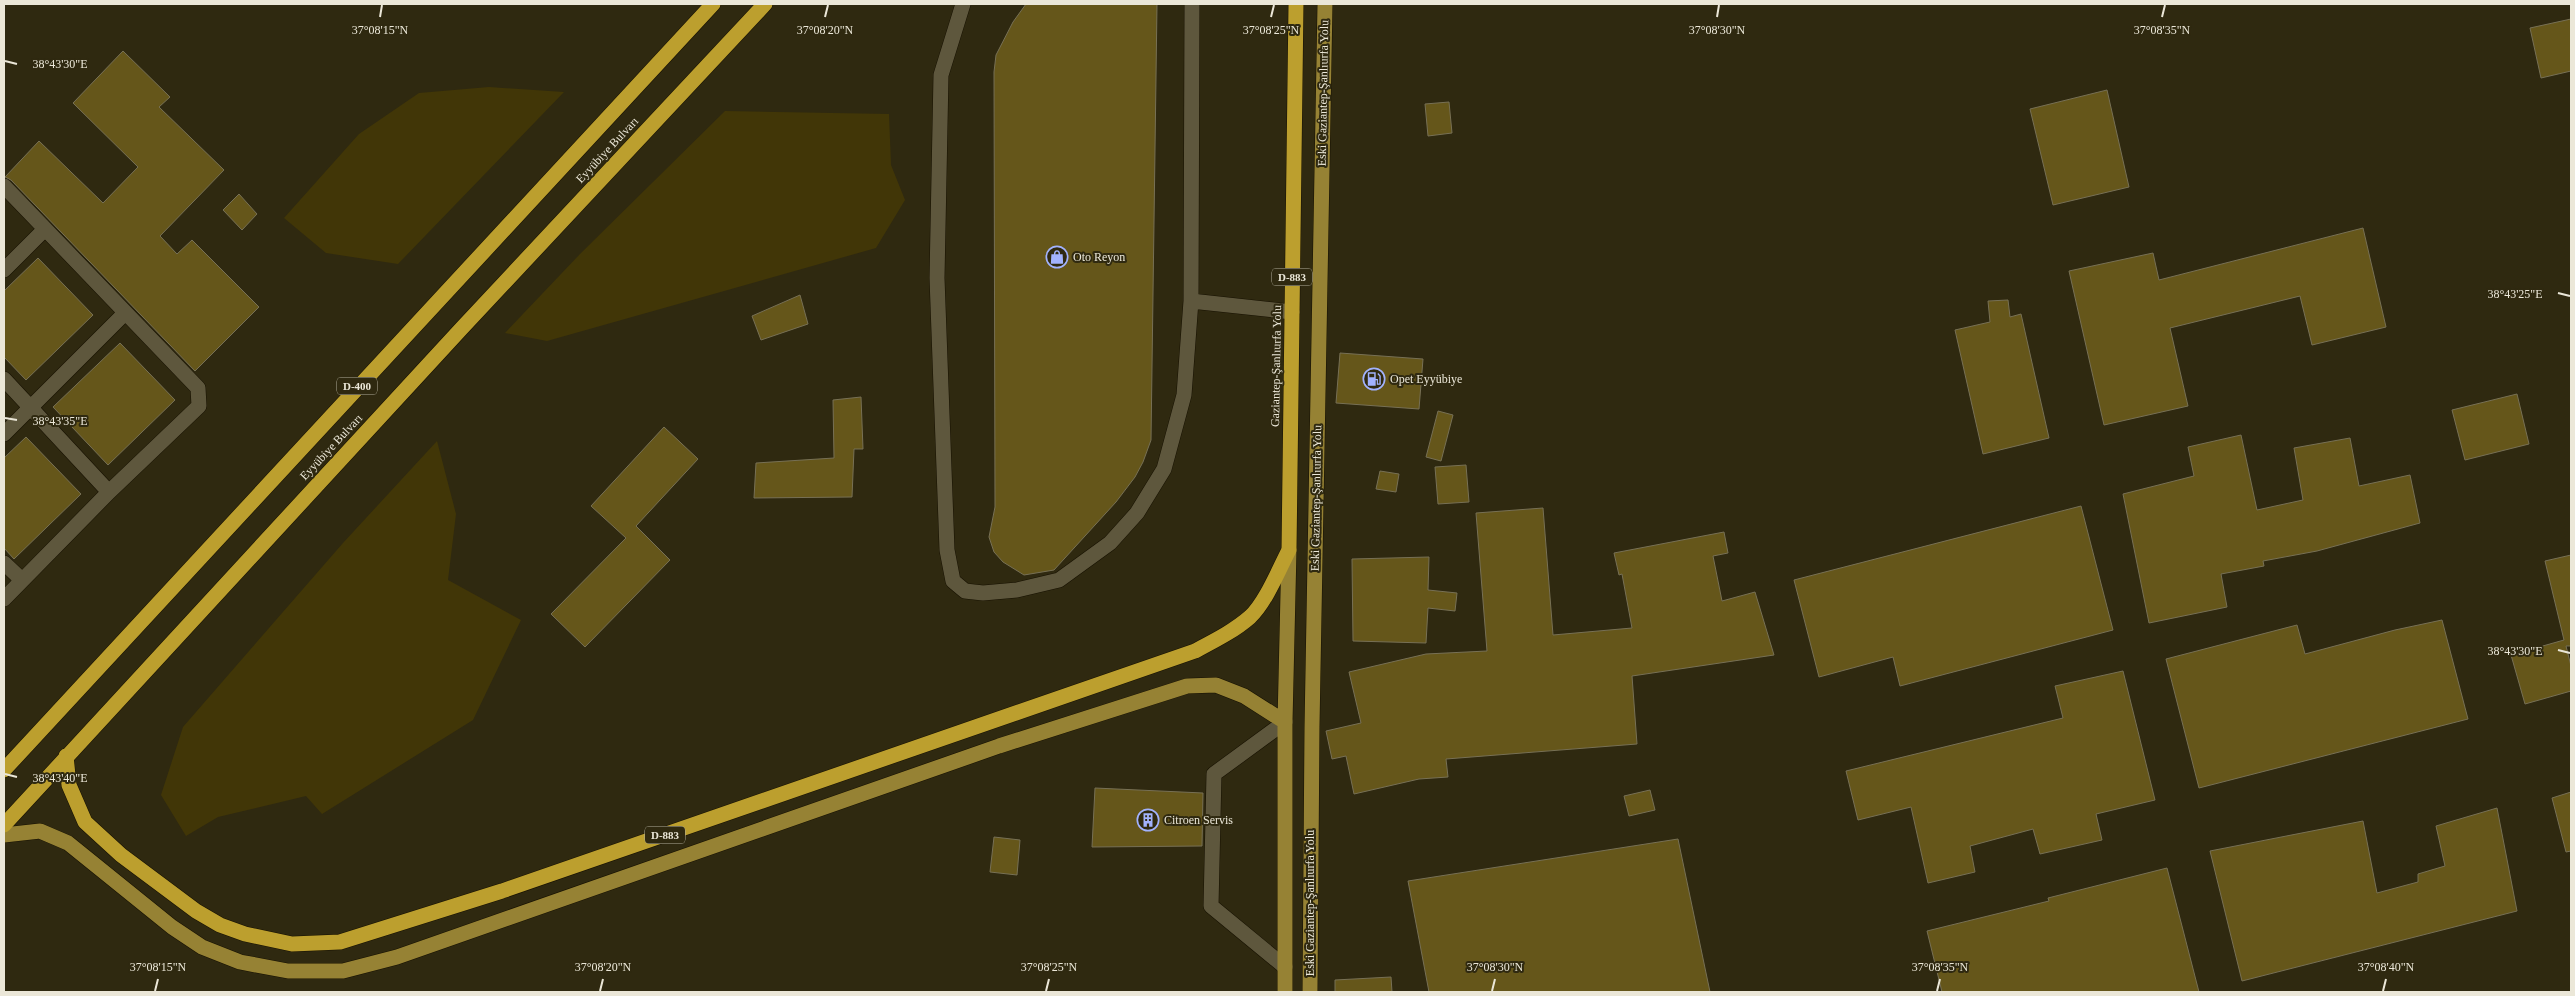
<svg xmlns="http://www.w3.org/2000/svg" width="2575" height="996" font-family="'Times New Roman',serif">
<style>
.green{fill:#413607}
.building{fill:#65561a;stroke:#777055}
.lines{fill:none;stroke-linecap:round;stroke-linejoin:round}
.minor-casing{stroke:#171100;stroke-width:16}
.major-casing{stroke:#171100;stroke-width:16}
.highway-casing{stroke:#171100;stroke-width:16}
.minor{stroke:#5e573d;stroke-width:15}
.major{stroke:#968234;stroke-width:15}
.highway{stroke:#bc9f2e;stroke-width:15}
.ticks{fill:none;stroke:#ebe7d8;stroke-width:2}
.labels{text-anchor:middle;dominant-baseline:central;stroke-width:4;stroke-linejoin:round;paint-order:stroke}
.shield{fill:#2f2910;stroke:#b3ae9c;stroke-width:1}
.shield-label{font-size:11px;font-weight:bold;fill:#ebe7d8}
.street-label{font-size:12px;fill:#ebe7d8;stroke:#2f2910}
.poi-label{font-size:12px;fill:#ebe7d8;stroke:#2f2910;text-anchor:start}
.ticks-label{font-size:12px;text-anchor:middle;fill:#ebe7d8;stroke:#2f2910;stroke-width:4;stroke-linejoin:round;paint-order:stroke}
</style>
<rect width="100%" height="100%" fill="#2f2910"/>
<path class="green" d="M489,87L564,92L398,264L326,253L284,218L359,134L419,93Z
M725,111L889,114L891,165L905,200L876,248L547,341L505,333L580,254Z
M437,441L456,514L448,580L521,620L473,720L322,814L306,796L218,817L186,836L161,795L183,727L343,543Z"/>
<path class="building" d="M1026,4H1157L1151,440L1143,462L1135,477L1116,502L1054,570L1024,575L1003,562L994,552L989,537L995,507L994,72L996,55L1013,22Z
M2571,19V71L2541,78L2530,28Z
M123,51L170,97L159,107L224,170L160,236L177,254L192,240L259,307L195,371L11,180L5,177L39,141L103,203L138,167L73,103Z
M2107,90L2129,187L2053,205L2030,109Z
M1449,102L1452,133L1428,136L1425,104Z
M239,194L257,214L242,230L223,210Z
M2363,228L2386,327L2312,345L2300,296L2170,328L2188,406L2104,425L2069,271L2153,253L2159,280Z
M38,258L93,315L26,380L4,357V291Z
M800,295L808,324L761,340L752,316Z
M2008,300L2010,317L2021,314L2049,438L1983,454L1955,330L1990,322L1988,301Z
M120,343L175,400L108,465L53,407Z
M1340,353L1423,359L1419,409L1336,403Z
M2517,394L2529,444L2465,460L2452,410Z
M861,397L863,449H854L852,497L754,498L756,463L834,458L833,400Z
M1438,411L1453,415L1441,461L1426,457Z
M664,427L698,459L636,526L670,560L585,647L551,614L626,538L591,506Z
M2241,435L2257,510L2303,500L2294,448L2350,438L2359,486L2410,475L2420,523L2317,551L2263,561L2264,566L2221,574L2227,607L2149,623L2123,494L2194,476L2188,447Z
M26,437L81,494L14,559L4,548V458Z
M1466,465L1469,502L1438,504L1435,467Z
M1380,471L1399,474L1396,492L1376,489Z
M2081,506L2113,630L1900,686L1893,657L1819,677L1794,580Z
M1543,508L1553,635L1632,628L1622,574L1619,575L1614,553L1724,532L1728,553L1713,556L1722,601L1755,592L1774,655L1632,676L1637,744L1446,759L1448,777L1419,779L1354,794L1346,756L1332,759L1326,731L1361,723L1349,672L1426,654L1487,651L1476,513Z
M2571,555V646H2566L2571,666V691L2525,704L2511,655L2564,640L2545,561Z
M1429,557L1428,590L1457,593L1455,611L1428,608L1426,643L1353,641L1352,559Z
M2442,620L2468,719L2199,788L2166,659L2297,625L2305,654L2395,630Z
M2123,671L2155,800L2096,814L2102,840L2040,854L2033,829L1970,846L1975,872L1928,883L1911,807L1858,820L1846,771L2063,718L2055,686Z
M1095,788L1203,793L1202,846L1092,847Z
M1650,790L1655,810L1629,816L1624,796Z
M2571,792V851L2566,852L2552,798Z
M2497,808L2517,911L2242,981L2210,851L2363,821L2377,893L2418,882V874L2445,866L2436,826Z
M994,837L1020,840L1017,875L990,872Z
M1678,839L1710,992H1429L1408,881Z
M2167,868L2199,992H1942L1927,931L2049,901L2048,898Z
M1391,977L1392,992H1335V980Z"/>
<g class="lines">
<g class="minor-casing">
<path id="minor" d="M963,4L941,75L937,278L947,550L953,581L965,591L983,593L1017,590L1059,580L1110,543L1137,513L1164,469L1184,395L1191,301L1192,4
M4,186L198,388L199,406L109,492L4,599
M4,270L45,229
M1191,301L1292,312
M4,379L109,492
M4,434L125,313
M4,563L22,580
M1285,722L1214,774L1211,906L1285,967"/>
</g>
<g class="major-casing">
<path id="major" d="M4,835L40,831L68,843L172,927L202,947L240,962L288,971H343L397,957L999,746L1187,686L1216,685L1244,696L1285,722
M1285,992V722L1289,550
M1310,992L1312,727L1325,4"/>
</g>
<g class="highway-casing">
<path id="highway" d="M66,756L69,785L85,822L121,855L196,911L220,925L245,934L292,944L340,942L502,891L1195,651C1214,641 1234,631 1250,617C1266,602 1279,569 1289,550L1296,4
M4,770L713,4
M4,825L461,329L765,4"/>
</g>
<use href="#minor" class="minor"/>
<use href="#major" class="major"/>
<use href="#highway" class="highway"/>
</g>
<path class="ticks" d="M380,17L382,5M825,17L828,5M1271,17L1274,5M1717,17L1719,5M2162,17L2165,5M5,61L17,64M2558,293L2570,296M5,418L17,420M2558,650L2570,653M5,774L17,777M155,991L158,979M600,991L603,979M1046,991L1049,979M1492,991L1495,979M1937,991L1940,979M2383,991L2386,979"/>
<defs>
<g id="shop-ring" transform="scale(1.125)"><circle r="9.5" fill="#2f2910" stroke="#a2b2fd" stroke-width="1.5"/><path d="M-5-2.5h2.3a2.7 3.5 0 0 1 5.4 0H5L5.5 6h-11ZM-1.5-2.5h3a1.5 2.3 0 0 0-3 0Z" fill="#a2b2fd"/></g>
<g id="fuel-ring" transform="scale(1.125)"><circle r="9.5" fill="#2f2910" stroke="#a2b2fd" stroke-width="1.5"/><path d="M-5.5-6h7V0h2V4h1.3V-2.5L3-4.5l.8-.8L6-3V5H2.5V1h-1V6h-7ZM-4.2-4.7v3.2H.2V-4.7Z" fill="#a2b2fd"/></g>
<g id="building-ring" transform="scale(1.125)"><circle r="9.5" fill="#2f2910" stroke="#a2b2fd" stroke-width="1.5"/><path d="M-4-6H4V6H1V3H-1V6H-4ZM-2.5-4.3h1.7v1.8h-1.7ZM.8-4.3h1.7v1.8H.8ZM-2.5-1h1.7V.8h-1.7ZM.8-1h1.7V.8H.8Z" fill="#a2b2fd"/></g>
</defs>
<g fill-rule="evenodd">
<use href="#shop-ring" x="1057" y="257"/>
<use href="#fuel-ring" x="1374" y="379"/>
<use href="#building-ring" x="1148" y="820"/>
</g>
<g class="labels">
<g class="shield">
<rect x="1272" y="268.5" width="40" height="17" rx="4"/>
<rect x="337" y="377.5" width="40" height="17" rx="4"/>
<rect x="645" y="826.5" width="40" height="17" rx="4"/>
</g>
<g class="shield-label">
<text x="1292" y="277">D-883</text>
<text x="357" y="386">D-400</text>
<text x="665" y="835">D-883</text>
</g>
<g class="street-label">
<text transform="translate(1323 93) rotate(-89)">Eski Gaziantep-Şanlıurfa Yolu</text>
<text transform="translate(607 150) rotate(-47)">Eyyübiye Bulvarı</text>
<text transform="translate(1276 366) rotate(-89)">Gaziantep-Şanlıurfa Yolu</text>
<text transform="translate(331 447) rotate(-47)">Eyyübiye Bulvarı</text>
<text transform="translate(1316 498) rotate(-89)">Eski Gaziantep-Şanlıurfa Yolu</text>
<text transform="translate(1310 903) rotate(-90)">Eski Gaziantep-Şanlıurfa Yolu</text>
</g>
<g class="poi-label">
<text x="1073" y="257">Oto Reyon</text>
<text x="1390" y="379">Opet Eyyübiye</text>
<text x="1164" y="820">Citroen Servis</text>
</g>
</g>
<g class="ticks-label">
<text x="380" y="34">37°08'15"N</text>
<text x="825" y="34">37°08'20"N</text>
<text x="1271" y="34">37°08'25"N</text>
<text x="1717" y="34">37°08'30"N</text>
<text x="2162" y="34">37°08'35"N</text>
<text x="60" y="68">38°43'30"E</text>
<text x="2515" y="298">38°43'25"E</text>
<text x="60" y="425">38°43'35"E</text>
<text x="2515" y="655">38°43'30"E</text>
<text x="60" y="782">38°43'40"E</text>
<text x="158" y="971">37°08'15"N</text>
<text x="603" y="971">37°08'20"N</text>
<text x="1049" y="971">37°08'25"N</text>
<text x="1495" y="971">37°08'30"N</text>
<text x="1940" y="971">37°08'35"N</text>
<text x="2386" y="971">37°08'40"N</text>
</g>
<rect width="2575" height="996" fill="none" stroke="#ebe7d8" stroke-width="10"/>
</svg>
